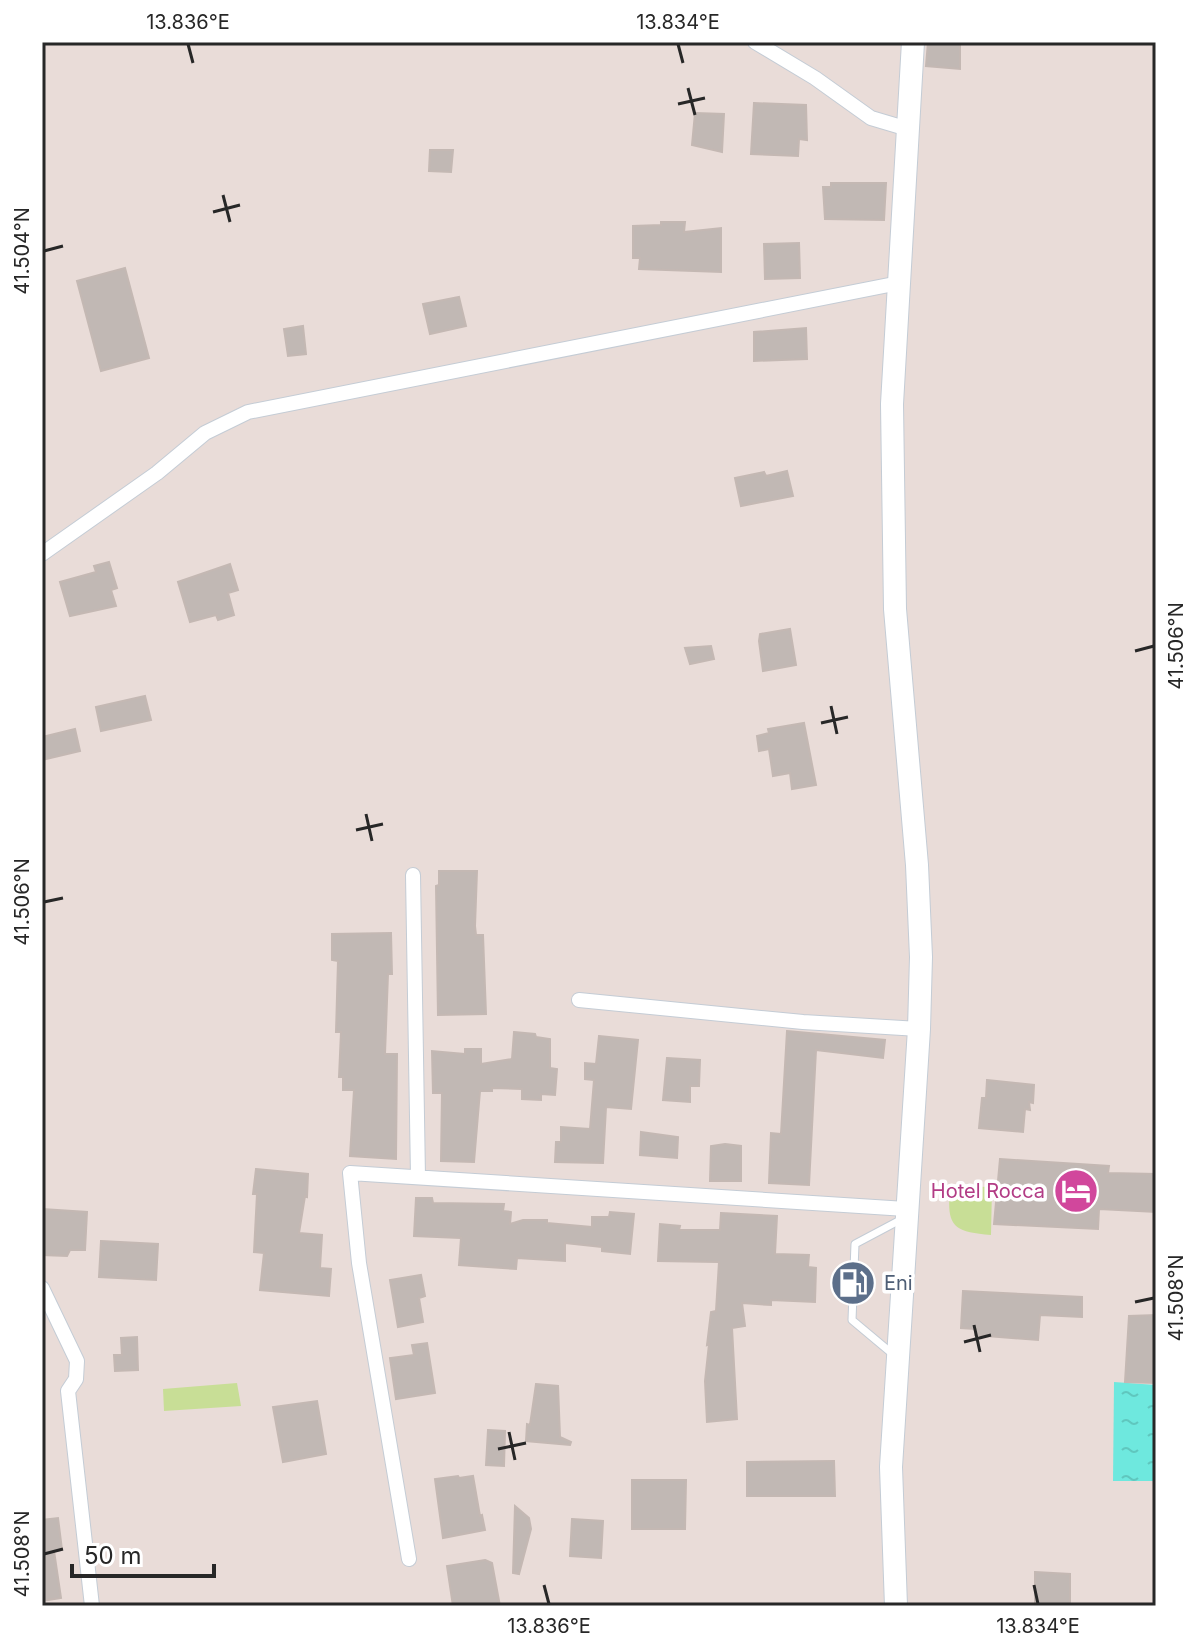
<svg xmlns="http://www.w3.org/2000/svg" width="1198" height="1648" font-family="Inter,sans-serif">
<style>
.garden{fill:#c8de96}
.water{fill:url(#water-ripples)}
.building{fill:#c1b8b4;stroke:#c4b8b3;stroke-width:2}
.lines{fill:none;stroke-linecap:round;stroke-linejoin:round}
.lane-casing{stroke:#c4ccd5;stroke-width:9}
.street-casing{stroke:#c4ccd5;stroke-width:16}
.secondary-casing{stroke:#c4ccd5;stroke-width:24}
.lane{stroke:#fff;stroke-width:7}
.street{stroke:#fff;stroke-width:14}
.secondary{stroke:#fff;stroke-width:22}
.ticks{fill:none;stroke:#272727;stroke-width:3}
.labels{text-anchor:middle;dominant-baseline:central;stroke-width:7;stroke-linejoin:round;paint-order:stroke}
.hotel-label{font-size:20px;fill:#b23c85;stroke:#fff;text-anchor:end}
.service-label{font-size:20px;fill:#4e5e75;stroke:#fff;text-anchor:start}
.neatline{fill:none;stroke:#272727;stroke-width:3}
.ticks-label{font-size:20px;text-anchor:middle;fill:#272727}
</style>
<defs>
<pattern id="water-ripples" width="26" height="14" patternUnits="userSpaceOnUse" patternTransform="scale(2)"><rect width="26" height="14" fill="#6ee8de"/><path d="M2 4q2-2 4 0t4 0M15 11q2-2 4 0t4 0" fill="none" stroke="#5fc7be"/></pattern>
</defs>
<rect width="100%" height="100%" fill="#e9dcd8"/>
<path class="garden" d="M950,1186L992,1187L991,1235C950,1232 947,1224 950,1186Z
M237,1383L241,1406L164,1411L163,1389Z"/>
<path class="water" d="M1114,1382L1156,1385V1481H1113Z"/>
<path class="building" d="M928,42H960V69L926,66Z
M754,103L806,105L807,140L799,139L798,156L751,154Z
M695,113L724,114L722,152L692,145Z
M430,150H453L451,172L429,171Z
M831,183H886L884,220L825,219L823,187H831Z
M661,222H685L684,232L721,228V272L639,269L640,258H633V226L661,225Z
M799,243L800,278L765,279L764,244Z
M125,268L149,358L101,371L77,281Z
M459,297L466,326L430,334L423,304Z
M303,326L306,354L288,356L284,329Z
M806,328L807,359L754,361V332Z
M787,471L793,496L741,506L735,478L764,472L766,476Z
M109,562L117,588L111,590L116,606L70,616L60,582L96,572L94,566Z
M230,564L238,590L228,593L234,615L218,620L216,615L190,622L178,582Z
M790,629L796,665L763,671L759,641L760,634Z
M711,646L714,659L690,664L685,648Z
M145,696L151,720L101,731L96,707Z
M804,723L816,785L792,789L790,773L773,776L769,749L759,751L757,736L769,733L768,729Z
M75,729L80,751L42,760V737Z
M439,871H477L475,926L476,935H483L486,1014L438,1015L436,886L439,885Z
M391,933L392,974H388L385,1054H397L396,1159L350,1156L354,1090H343V1077H339L341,1032H336L338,961L332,960V934Z
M787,1031L885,1040L883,1058L816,1050L809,1185L769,1183L771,1133L781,1134Z
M514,1032L535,1034L536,1037L550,1039V1068L557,1069L555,1095L541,1094V1100L522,1099V1089L492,1088V1091H480L474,1162L441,1161L442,1093H433L432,1051L465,1054V1049H481V1064L512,1059Z
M599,1036L638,1040L631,1109L606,1107L603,1163L555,1162L556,1142H561V1127L590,1129L594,1080L585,1079V1063L596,1064Z
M667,1058L700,1060L699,1086H690V1102L663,1100Z
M987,1080L1034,1085L1033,1103L1029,1102L1030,1110L1025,1109L1023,1132L979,1128L982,1098H986Z
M641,1132L678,1137L677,1158L640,1155Z
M725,1144L741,1146V1181H710L711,1146Z
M1000,1159L1109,1166L1108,1173L1156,1174V1212L1099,1209L1098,1229L994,1224Z
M256,1169L308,1174L307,1197L305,1196L299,1233L322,1235L320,1268L331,1269L329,1296L260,1290L264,1253L254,1252L257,1194H253Z
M416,1198H432L433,1203L504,1204L503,1211L511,1212L510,1224L523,1220H547V1223L592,1227V1217H609L610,1212L634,1214L630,1254L602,1251V1247L565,1243V1261L517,1258L516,1269L459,1265L461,1238L414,1236Z
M42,1209L87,1212L85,1250H70L67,1256L42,1255Z
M721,1213L777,1216L775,1254L809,1255L808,1267L816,1268L815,1302L771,1300V1305L742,1303L745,1326L732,1328L737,1419L707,1422L705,1381L709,1344L707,1345L711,1312L716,1311L719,1262L658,1261L660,1224L680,1226L679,1230H720Z
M101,1241L158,1244L156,1280L99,1277Z
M421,1275L425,1296L419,1298L423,1322L398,1327L390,1280Z
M963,1291L1082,1297V1317L1040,1315L1038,1340L975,1335L976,1329L961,1328Z
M1156,1315V1383L1125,1382L1129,1316Z
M137,1337L138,1370L115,1371L114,1355H122L121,1338Z
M427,1343L435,1393L396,1399L390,1358L414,1355L412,1345Z
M536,1384L558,1386L560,1437L571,1442L570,1445L526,1441L527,1424L530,1425Z
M317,1401L326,1454L283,1462L273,1407Z
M488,1430L505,1431L504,1466L486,1465Z
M834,1461L835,1496H747V1462Z
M458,1476L459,1478L473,1476L480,1516L482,1515L485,1530L443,1538L435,1479Z
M632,1480H686L685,1529H632Z
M515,1506L529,1518L531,1529L519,1574L513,1573Z
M58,1518L62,1550L54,1551L61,1598L42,1601V1520Z
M572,1519L603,1521L601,1558L570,1556Z
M485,1560L492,1563L500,1606H453L447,1566Z
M1035,1572L1070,1574V1606H1035Z"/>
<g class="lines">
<g class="lane-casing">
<path id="lane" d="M895,1356L852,1320L855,1244L904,1218"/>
</g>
<g class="street-casing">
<path id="street" d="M755,42L815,78L871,118L908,129
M42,554L157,473L205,433L248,412L899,283
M413,875L418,1177
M579,1000L803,1022L919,1029
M42,1288L77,1361L76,1379L68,1391L92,1606
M409,1559L359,1263L350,1173L906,1209"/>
</g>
<g class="secondary-casing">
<path id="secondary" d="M896,1606L891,1467L919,1029L921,957L917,865L895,609L892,404L913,42"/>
</g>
<use href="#lane" class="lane"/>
<use href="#street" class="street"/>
<use href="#secondary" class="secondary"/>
</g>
<path class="ticks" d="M188,44L193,63M678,44L683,63M688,88L695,115M678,104L705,98M223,195L230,222M213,212L240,205M44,251L63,246M1135,651L1154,646M831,706L837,734M821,723L848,717M366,814L372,841M356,830L383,824M44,902L63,898M1135,1302L1154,1298M974,1325L980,1352M964,1342L991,1335M509,1432L515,1460M498,1449L526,1443M44,1554L63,1549M544,1585L549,1604M1034,1585L1038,1604"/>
<defs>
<g id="hotel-disc" transform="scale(2.3)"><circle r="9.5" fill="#d1479c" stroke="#fff"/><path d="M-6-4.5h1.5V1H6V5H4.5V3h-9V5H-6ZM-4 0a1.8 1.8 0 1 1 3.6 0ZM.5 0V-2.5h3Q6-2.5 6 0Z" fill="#fff"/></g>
<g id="fuel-disc" transform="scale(2.3)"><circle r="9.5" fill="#5c6f8a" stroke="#fff"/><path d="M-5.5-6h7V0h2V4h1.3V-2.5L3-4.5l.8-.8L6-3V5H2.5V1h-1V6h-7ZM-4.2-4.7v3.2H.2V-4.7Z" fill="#fff"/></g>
</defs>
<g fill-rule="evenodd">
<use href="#hotel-disc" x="1076" y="1191"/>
<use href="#fuel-disc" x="853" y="1283"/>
</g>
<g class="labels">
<g class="hotel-label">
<text x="1045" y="1191">Hotel Rocca</text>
</g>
<g class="service-label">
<text x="884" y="1283">Eni</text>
</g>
</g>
<rect width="1198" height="1648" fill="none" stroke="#ffffff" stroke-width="88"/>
<path d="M72 1564v12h142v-12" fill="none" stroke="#272727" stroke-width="4"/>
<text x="84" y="1564" font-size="24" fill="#272727" stroke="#ffffff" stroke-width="6" paint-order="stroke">50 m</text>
<rect x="44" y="44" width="1110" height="1560" class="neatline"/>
<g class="ticks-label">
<text x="188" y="29">13.836°E</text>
<text x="678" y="29">13.834°E</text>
<text transform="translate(22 251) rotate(-90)" y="7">41.504°N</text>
<text transform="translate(1176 646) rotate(-90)" y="7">41.506°N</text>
<text transform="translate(22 902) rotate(-90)" y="7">41.506°N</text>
<text transform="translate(1176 1298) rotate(-90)" y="7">41.508°N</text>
<text transform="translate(22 1554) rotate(-90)" y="7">41.508°N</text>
<text x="549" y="1633">13.836°E</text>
<text x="1038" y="1633">13.834°E</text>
</g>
</svg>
